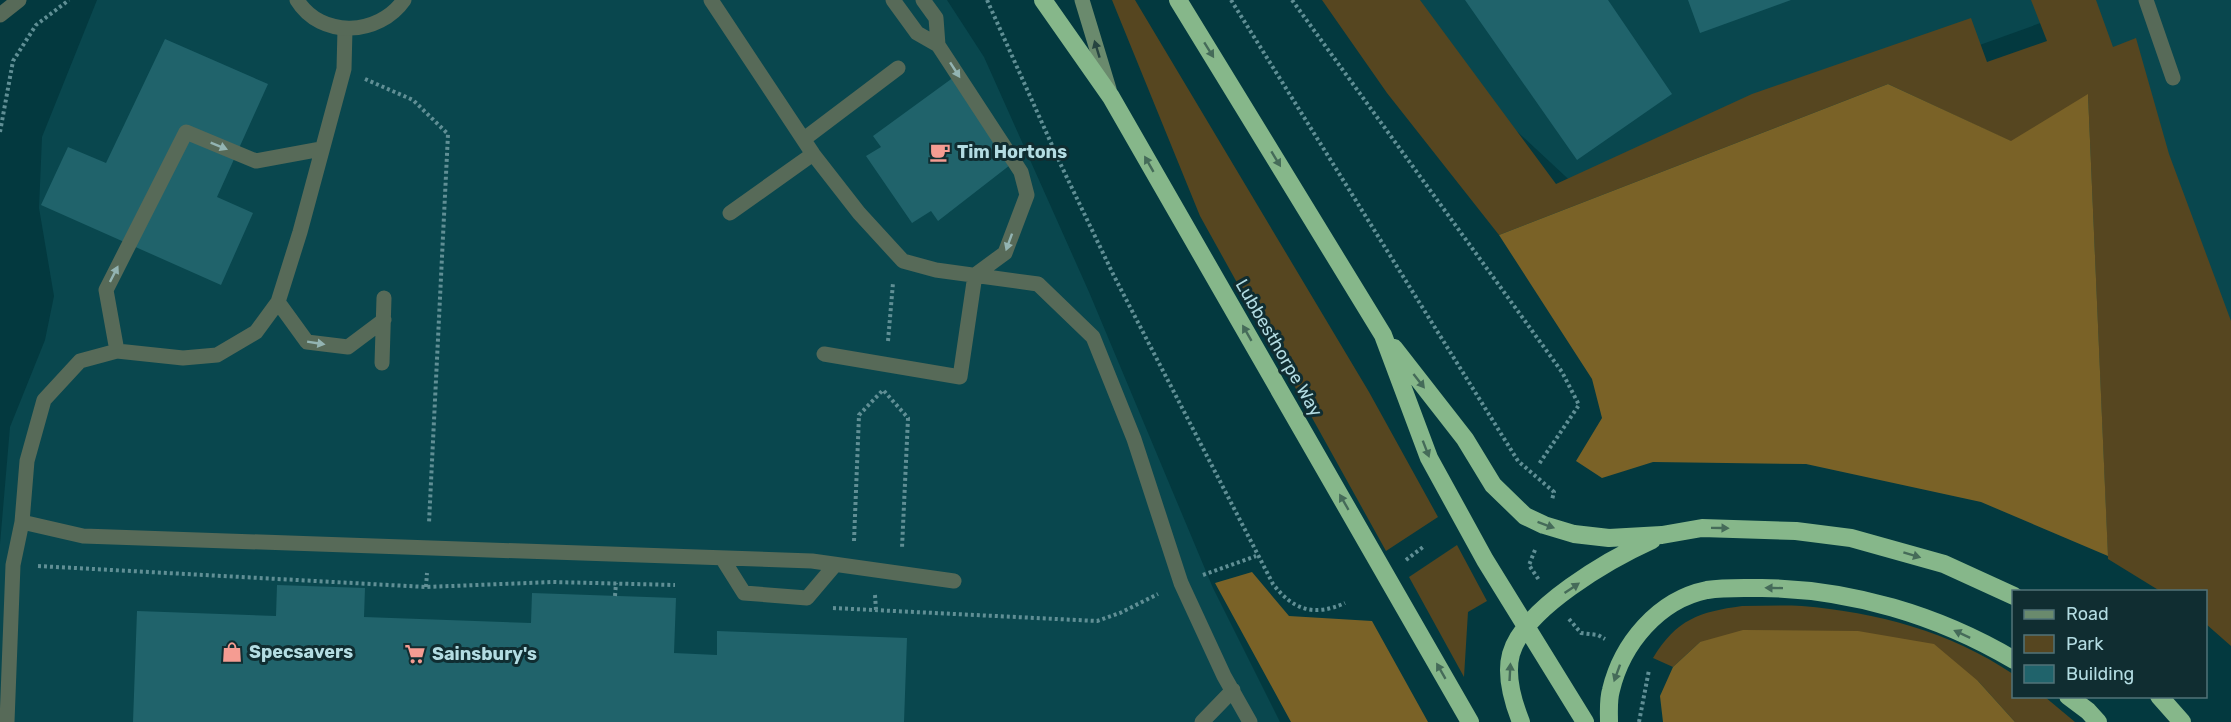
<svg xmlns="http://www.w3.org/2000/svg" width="2231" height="722" font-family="Rubik,sans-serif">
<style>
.built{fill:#09474e}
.green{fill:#564620}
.forest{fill:#7a6227}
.building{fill:#20636b}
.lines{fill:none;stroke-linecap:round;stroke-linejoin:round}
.path{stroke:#608f95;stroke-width:4;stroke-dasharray:3 3;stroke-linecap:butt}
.lane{stroke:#576a58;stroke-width:15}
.street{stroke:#576a58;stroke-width:15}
.secondary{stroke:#6a8a6d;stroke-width:15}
.highway{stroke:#86b78a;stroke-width:18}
.oneway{fill:#264440}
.oneway2{fill:#456b59}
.oneway3{fill:#93b4b2}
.labels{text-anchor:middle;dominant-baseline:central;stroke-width:6;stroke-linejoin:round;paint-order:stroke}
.poi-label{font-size:18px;font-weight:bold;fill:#b3dce2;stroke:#102d31;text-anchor:start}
.street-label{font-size:18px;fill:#b3dce2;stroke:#102d31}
</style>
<rect width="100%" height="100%" fill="#03393f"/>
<path class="built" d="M97,0H947L984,57L1089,292L1213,588L1280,722H0V544L10,427L45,340L54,296L39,208L42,137Z
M1376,0H2231V378L2074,11L1579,189Z"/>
<path class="green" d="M1112,0H1135L1369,392L1438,517L1386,551L1200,216Z
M1322,0H1420L1556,184L1752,94L1971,18L1987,62L2047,41L2031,0H2096L2113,47L2136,38L2169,154L2231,321V646L2206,624V592L2160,591L2108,559L2088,95L2012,142L1888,84L1499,235L1387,93Z
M1457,545L1487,601L1468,612L1464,677L1409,577Z
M1742,606C1762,606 1782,605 1802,606C1876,612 1951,632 2013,674L2014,696L2045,697L2075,722H2015L1978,681L1700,642L1673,667L1653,658C1677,619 1699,612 1742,606Z"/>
<path class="forest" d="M1888,84L2011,141L2088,94L2108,556L1981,502L1806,464L1653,462L1602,478L1576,461L1602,418L1592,379L1499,235Z
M1252,572L1289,616L1372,621L1428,722H1291L1215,583Z
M1743,630L1858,631L1934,644L1978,681L2015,722H1663L1660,696L1673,667L1700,642Z"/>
<path class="building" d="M1465,0H1608L1672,94L1577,160Z
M1688,0H1791L1700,33Z
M165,39L268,84L217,197L253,213L221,285L41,205L68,147L106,163Z
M954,77L1014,162L938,221L931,211L912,223L866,156L881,147L873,136Z
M277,585L365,588L364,617L531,623L532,593L676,598L674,653L717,655V631L907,638L904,722H133L137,611L276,616Z"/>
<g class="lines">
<path class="path" d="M987,0L1060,163L1113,274L1273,584C1293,610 1314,617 1345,603
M1231,0L1518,461L1554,492L1552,500
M1292,0L1562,372L1579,405L1539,464
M365,79L413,100L448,134L429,523
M0,132L13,61L36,25L69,0
M888,341L893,283
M884,391L908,418L902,548
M854,541L859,415L883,390
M1535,550L1529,565L1539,580
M1406,560L1423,547
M38,566L426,587L553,582L675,585
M1203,575L1256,556
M426,587L427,573
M875,595L876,610
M615,596L616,583
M833,608L1097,621L1120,613L1158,594
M1569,619L1581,633L1598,635L1605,639
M1639,722L1649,670"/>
<path class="lane" d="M711,0L813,154L859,213L903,261L936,270L1038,284L1093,337L1134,439L1181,583L1224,676L1250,722
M893,0L917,33L938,45
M345,29L344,69L300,232L278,302L256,332L217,355L183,358L117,351L80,361L44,400L27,461L22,522L83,536L812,561L954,581
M804,139L898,68
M730,213L813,154
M278,302L307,342L348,347L384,320
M117,351L106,290L186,132L256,161L321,149
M824,354L960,377L975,275L1005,253L1027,195L1021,172L938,45L936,18L923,0
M382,363L384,298
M722,558L744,593L807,598L835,565
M7,722L13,565L22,522
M1202,722L1233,690"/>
<path class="street" d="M297,0C321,39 379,36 404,0
M2146,0L2173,78
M0,15L19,0"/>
<path class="secondary" d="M1082,0L1109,89"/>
<path class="highway" d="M1043,0L1111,97L1470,722
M1178,0L1383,335L1429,458L1485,560L1585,722
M1394,348L1465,439L1493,485L1525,516L1544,525L1574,534L1609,538L1662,535L1702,528L1796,531L1851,538L1944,564L2014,596
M2068,696L2088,711L2098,722
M2159,696L2182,722
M1521,722C1513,702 1505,676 1511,654C1524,608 1610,559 1652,540
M1609,722C1609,712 1608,700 1611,690C1622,644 1658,600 1707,590C1725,587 1744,588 1762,588C1850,589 1938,615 2014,660"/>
</g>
<defs><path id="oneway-solid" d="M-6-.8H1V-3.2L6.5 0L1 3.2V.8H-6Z" transform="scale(1.5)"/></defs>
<use class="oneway" href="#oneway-solid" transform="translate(1097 49) rotate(-107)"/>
<g class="oneway2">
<use href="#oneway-solid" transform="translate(1209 50) rotate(58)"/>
<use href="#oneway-solid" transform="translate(1276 159) rotate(59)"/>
<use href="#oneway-solid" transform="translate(1149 164) rotate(-120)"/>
<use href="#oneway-solid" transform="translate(1247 333) rotate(-120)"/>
<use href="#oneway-solid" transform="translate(1419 381) rotate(52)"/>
<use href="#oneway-solid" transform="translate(1426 449) rotate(69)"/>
<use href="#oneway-solid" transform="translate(1344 502) rotate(-120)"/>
<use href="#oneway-solid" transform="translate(1546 525) rotate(20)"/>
<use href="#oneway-solid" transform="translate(1720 528) rotate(1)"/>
<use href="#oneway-solid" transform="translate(1912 555) rotate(17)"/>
<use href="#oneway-solid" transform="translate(1572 588) rotate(-34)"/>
<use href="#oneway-solid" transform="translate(1774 588) rotate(-179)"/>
<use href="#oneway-solid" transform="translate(1962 634) rotate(-155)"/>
<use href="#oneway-solid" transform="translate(1441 671) rotate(-120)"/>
<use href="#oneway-solid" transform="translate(1510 672) rotate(-87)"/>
<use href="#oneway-solid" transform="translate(1617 673) rotate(110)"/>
</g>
<g class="oneway3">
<use href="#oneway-solid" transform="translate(955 70) rotate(57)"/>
<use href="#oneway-solid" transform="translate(219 146) rotate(22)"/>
<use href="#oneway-solid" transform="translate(1009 242) rotate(110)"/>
<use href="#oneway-solid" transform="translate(114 274) rotate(-63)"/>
<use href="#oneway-solid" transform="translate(316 343) rotate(9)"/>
</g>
<defs>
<g id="cafe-bare" transform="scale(1.62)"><path d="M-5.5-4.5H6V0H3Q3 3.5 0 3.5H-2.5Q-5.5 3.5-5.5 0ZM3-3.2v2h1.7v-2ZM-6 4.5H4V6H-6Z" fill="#f59c92" stroke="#102d31" stroke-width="2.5" paint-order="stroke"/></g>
<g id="shop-bare" transform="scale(1.62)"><path d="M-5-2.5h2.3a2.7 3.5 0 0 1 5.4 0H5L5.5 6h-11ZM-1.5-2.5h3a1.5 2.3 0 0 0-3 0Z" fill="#f59c92" stroke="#102d31" stroke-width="2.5" paint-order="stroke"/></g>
<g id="supermarket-bare" transform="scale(1.62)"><path d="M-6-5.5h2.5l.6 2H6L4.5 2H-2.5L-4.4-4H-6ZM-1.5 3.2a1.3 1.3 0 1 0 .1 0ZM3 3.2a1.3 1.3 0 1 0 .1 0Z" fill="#f59c92" stroke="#102d31" stroke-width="2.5" paint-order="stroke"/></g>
</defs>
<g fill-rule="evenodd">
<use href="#cafe-bare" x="940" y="152"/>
<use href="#shop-bare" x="232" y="652"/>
<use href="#supermarket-bare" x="415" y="654"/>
</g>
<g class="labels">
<g class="poi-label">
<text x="957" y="152">Tim Hortons</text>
<text x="249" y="652">Specsavers</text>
<text x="432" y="654">Sainsbury's</text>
</g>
<g class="street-label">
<text transform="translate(1279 348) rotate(60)">Lubbesthorpe Way</text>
</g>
</g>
<rect x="2012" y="590" width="195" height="108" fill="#102d31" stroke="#517378" stroke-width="1.5"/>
<rect x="2024" y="610" width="30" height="9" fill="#6a8a6d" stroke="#517378" stroke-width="1.5"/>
<text x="2066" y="620" font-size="18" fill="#b3dce2">Road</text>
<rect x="2024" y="635" width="30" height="18" fill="#564620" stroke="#517378" stroke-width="1.5"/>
<text x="2066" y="650" font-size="18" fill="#b3dce2">Park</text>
<rect x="2024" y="665" width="30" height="18" fill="#20636b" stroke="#517378" stroke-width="1.5"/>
<text x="2066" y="680" font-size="18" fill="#b3dce2">Building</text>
</svg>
